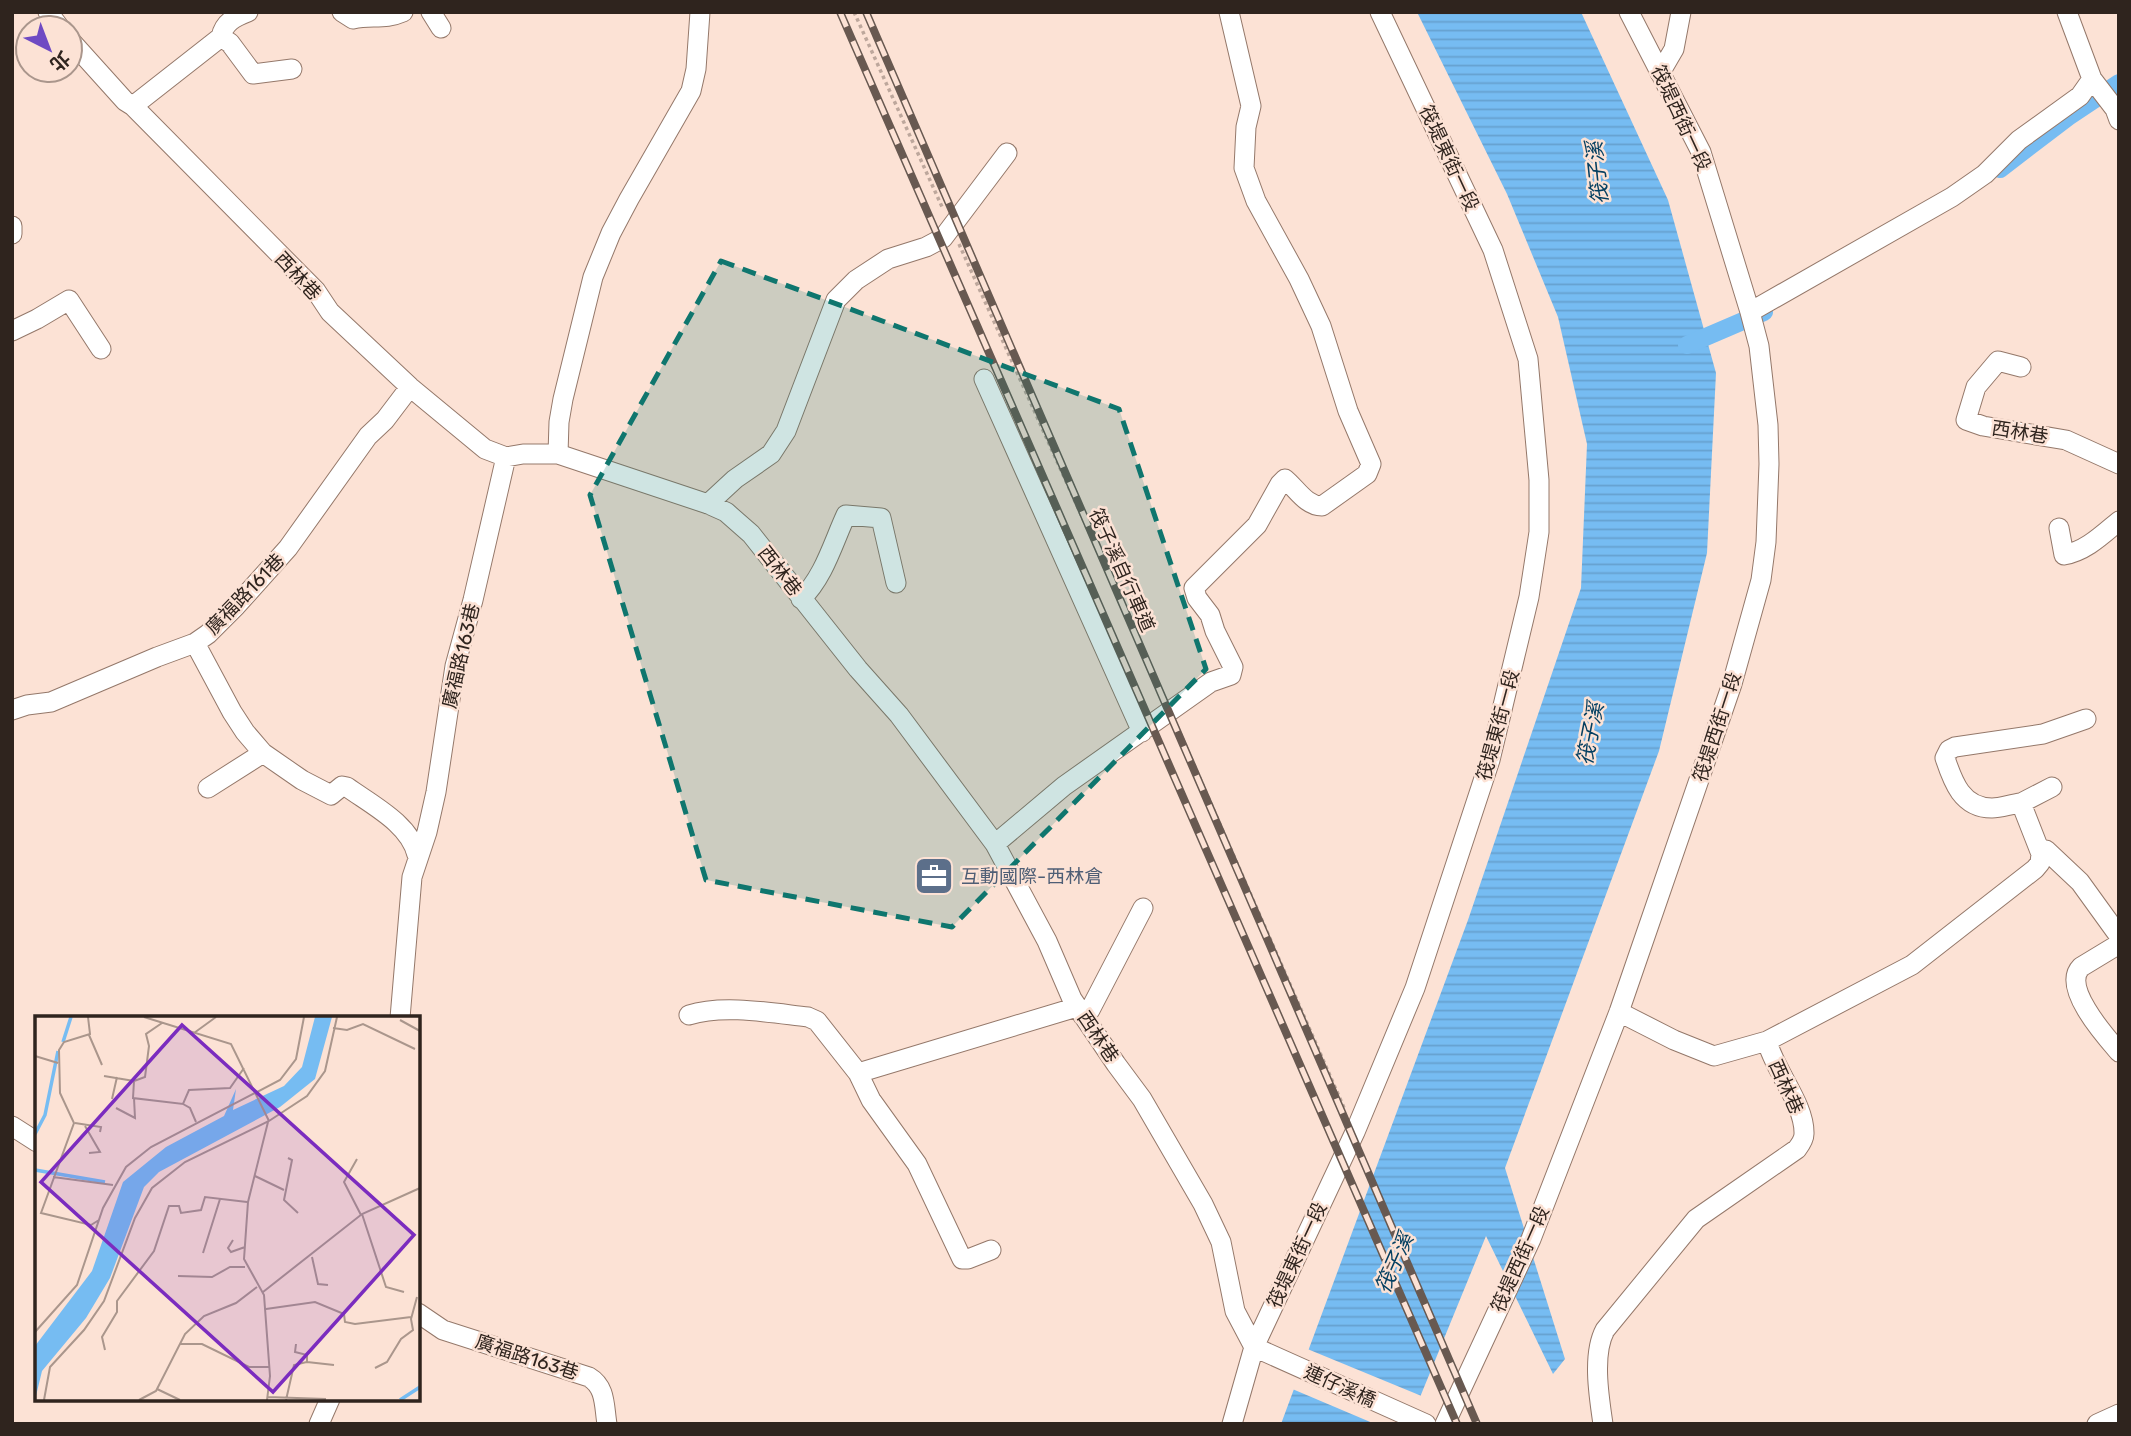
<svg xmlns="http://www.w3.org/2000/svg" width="2131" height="1436" font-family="Rubik,'Noto Sans TC',sans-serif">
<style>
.water{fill:url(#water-rules)}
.pier{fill:#fce2d5}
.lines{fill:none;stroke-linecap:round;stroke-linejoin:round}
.canal{stroke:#76bcf2;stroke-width:18}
.minor-casing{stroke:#94786a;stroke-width:21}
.path{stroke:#bda79c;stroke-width:3.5;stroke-dasharray:3.5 3.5;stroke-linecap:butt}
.minor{stroke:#fff;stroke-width:19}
.rail-casing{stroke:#685951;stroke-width:8}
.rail{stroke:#fce2d5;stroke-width:5;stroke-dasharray:16;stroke-linecap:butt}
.marked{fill:#0f766e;fill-opacity:0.2;stroke:#0f766e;stroke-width:5;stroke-dasharray:14 9;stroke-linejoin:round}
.labels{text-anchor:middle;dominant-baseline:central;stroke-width:5;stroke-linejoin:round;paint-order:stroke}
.street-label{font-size:19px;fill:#2f241e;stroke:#fce2d5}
.service-label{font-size:19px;fill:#4e5e75;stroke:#fce2d5;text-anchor:start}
.water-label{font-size:21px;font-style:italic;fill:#043f61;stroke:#fce2d5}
.inset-river{fill:none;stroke:#76bcf2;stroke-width:3.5}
.inset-road{fill:none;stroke:#aa968c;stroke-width:2}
.view{fill:#7b2cbf;fill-opacity:0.15;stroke:#7b2cbf;stroke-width:3.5}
.inset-edge{fill:none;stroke:#2f241e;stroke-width:3.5}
</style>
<defs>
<pattern id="water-rules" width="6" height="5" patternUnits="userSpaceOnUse" patternTransform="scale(1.75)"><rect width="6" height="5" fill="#76bcf2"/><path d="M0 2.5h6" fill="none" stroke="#66a1cf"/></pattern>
</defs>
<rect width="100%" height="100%" fill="#fce2d5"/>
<path class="water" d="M1417,12H1581L1668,200L1716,373L1707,553L1659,751L1505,1168L1565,1359L1553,1374L1486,1236L1409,1424H1281L1468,920L1581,588L1587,444L1558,317L1507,194Z"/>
<path class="pier" d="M1305,1348L1424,1397L1413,1424H1375L1290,1388Z"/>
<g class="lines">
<path class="canal" d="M2000,169L2068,117L2119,83
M1687,345L1764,312"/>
<g class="minor-casing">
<path id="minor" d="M48,12L60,28
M342,12L353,19C371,15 385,20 403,12
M431,12L441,28
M2067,12L2092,79L2115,109L2119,120
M221,37L230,43L253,74L292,69
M70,40L125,101L133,106L316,291L330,312L410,387L485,449L506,457L523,454H558L708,504L726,512L751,534L858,669L899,715L995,844L1047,941L1072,999L1116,1064L1142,1099L1203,1204L1221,1242L1235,1311L1254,1347
M1660,73L1674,49L1681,12
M133,106L221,37C224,22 235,17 248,12
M12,226V234
M1750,312L1952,197L1985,174L2019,140L2080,96L2092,79
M12,331L37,319L69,300L101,349
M2021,367L1998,361L1976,387L1966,420L1983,426L2066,440L2119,464
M984,379L1142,732
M558,454L559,422L563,399L593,277L611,233L629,199L691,91L696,69L700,12
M708,504L735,479L771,454L786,431L836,300L856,280L888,259L926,247L943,238L1007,153
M2059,528L2064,555C2086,551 2102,535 2119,521
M801,599C824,577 833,543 846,515L881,518L896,583
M195,643L232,712L245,732L263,753
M12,710L27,705L51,702L157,657L195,643L208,634L236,606L288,548L368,436L385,420L410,387
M208,788L263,753L302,780L331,795L342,786L347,787C372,805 410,824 417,855
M2021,803L2052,787
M995,844L1064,786L1211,682L1231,675L1233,667L1215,631L1210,615L1197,598L1194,588L1257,525L1280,484L1285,479C1297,489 1306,506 1322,506L1367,474L1371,464L1348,411L1321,326L1299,279L1256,201L1244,168L1246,127L1251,106L1229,12
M2041,854L2021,803C2011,804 2001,808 1992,808C1962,808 1953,782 1945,758L1949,750L1955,747L2043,734L2086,719
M2119,944L2081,967C2061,987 2106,1037 2119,1052
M1619,1012L1674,1040L1714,1056L1767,1041
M689,1015C723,1004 772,1013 808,1017L817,1021L858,1073L871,1100L917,1164L962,1259H968L991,1250
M1083,1016L1090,1010L1143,908
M400,1018L412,877L427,832L436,792L455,666L473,600L506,457
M858,1073L1077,1007
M12,1126L37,1142
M418,1313L443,1330L589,1377C606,1387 604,1406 607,1424
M1254,1347L1426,1424
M319,1424L330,1399
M1232,1424L1254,1347L1355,1132L1415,988L1490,760L1529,597L1539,532V480L1528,359L1493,250L1380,12
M1445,1424L1531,1239L1619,1012L1732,684L1761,580L1766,542L1769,464L1768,425L1759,346L1750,312L1701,152L1629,12
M1603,1424C1599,1397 1592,1354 1605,1330L1696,1219L1797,1149C1800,1145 1804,1139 1804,1134C1805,1104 1774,1070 1767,1041L1912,965L2035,869L2040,863L2041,854L2046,850L2080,882L2119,936
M2097,1424L2119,1414"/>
</g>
<path class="path" d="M854,12L943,209
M959,244L1162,694
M1177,726L1345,1110"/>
<use href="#minor" class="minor"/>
<g class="rail-casing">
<path id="rail" d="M840,12L1457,1424
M866,12L1477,1424"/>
</g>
<use href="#rail" class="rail"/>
</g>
<path class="marked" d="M721,261L1119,409L1206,669L952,927L706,880L590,495Z"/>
<defs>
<g id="office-square" transform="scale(2.0125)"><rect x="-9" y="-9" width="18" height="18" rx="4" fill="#5c6f8a" stroke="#fce2d5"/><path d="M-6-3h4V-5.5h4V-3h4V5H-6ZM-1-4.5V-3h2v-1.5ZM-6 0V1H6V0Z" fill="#fff"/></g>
</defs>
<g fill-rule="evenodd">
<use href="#office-square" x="934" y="876"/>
</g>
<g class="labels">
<g class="street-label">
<text transform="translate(1681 118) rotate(65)">筏堤西街一段</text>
<text transform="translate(1449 158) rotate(65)">筏堤東街一段</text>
<text transform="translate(298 276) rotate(47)">西林巷</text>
<text transform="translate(2020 432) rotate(9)">西林巷</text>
<text transform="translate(1122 570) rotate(66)">筏子溪自行車道</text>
<text transform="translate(780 571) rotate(52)">西林巷</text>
<text transform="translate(245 594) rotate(-46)">廣福路161巷</text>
<text transform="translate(461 656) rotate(-77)">廣福路163巷</text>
<text transform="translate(1498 725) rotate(-75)">筏堤東街一段</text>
<text transform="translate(1717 727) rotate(-72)">筏堤西街一段</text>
<text transform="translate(1098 1037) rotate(56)">西林巷</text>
<text transform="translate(1786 1087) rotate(66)">西林巷</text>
<text transform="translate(1297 1255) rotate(-65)">筏堤東街一段</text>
<text transform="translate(1520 1259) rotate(-66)">筏堤西街一段</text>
<text transform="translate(527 1357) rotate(18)">廣福路163巷</text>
<text transform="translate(1340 1386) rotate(24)">連仔溪橋</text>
</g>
<g class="service-label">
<text x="961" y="876">互動國際-西林倉</text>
</g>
<g class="water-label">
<text transform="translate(1597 173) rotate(-96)">筏子溪</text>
<text transform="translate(1590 734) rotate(-79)">筏子溪</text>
<text transform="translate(1394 1263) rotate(-66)">筏子溪</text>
</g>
</g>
<g transform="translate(35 1016)">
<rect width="385" height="385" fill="#fce2d5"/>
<path d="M280,1H297L280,63L245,91L124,156L109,171L75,262L51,302L7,355L0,384V330L57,255L88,166L131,131L189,100L201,73L198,94L249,70L267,51Z" fill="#76bcf2"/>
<path class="inset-river" d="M28,26L36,1M0,118L10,99L23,35M0,154L70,166M365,384L385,371"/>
<path class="inset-road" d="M53,1L55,18L29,26L24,34L25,77L39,107L6,197L56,209L64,204M109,1L196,28L234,105M365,4L385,15M127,7L111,18L114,30L110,61L99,65L98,82L148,88L154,74L195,72L209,52M298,12L312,14L328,8L380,33M159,17L181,1M54,19L67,49M0,40L23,47M69,60L99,65M77,83L82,61M148,88L155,92L161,106M81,92L100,102L99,82M40,107L66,111L65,116M50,110L65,136L54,137M253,142L257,144L249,184L263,197M322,143L309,166L326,199M220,160L249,174M18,161L78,169M327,198L351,271L369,276M198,224L193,232L196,236L210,231M168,237L185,183M277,241L283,268L293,269M143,260L177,261L195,251H210M228,276L327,198L385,172M231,293L280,286L309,298L310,306L320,308L376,301M0,316L42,269L68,192L91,151L116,131L245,64L261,43L269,1M145,328H167L214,351H234M70,334L67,321L82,296V285L119,235L134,190H144L146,197L166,194L170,181L212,186M272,346L299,349M340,352L352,346L366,323L378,314L376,303L382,281M122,373L145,384M233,381L291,383M9,384L15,351L49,314L69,285L100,202L117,172L150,146L234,105L272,80L290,55L302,1M104,384L121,375L150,318L169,300L201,287L222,271M232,384L235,360L229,279L209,243L213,186L233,106M251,384L259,349L272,346V339L260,336L261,328"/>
<path class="view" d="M147,9L379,219L238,376L6,166Z"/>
<rect width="385" height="385" class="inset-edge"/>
</g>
<rect width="2131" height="1436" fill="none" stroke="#2f241e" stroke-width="28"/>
<g transform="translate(49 49) rotate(138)"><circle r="33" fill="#fce2d5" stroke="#aa968c" stroke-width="2"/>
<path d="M0-5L12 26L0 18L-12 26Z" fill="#6f4ac3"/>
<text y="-10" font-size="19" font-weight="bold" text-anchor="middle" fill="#2f241e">北</text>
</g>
</svg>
